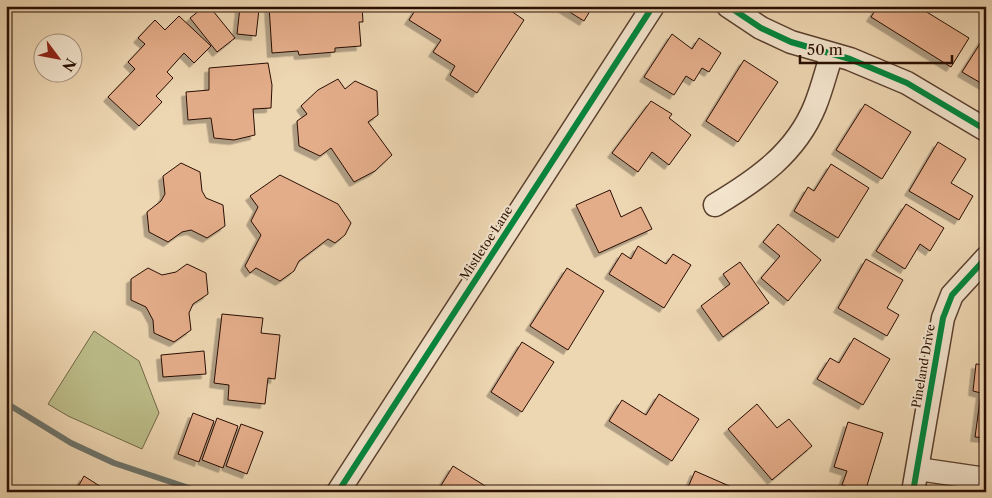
<svg xmlns="http://www.w3.org/2000/svg" width="992" height="498" font-family="'Libre Caslon Text',serif">
<style>
.green{fill:#bcbd89;stroke:#726646}
.lines{fill:none;stroke-linecap:round;stroke-linejoin:round}
.stream{stroke:#6d746c;stroke-width:6}
.building{fill:#e4ad8a;stroke:#290e02;filter:url(#shadow)}
.minor-casing{stroke:#5a402e;stroke-width:25}
.minor{stroke:#f3e4cd;stroke-width:22}
.cycleway-casing{stroke:#f3e4cd;stroke-width:9}
.cycleway{stroke:#00873e;stroke-width:6}
.labels{text-anchor:middle;dominant-baseline:central;stroke-width:4.5;stroke-linejoin:round;paint-order:stroke}
.street-label{font-size:12px;fill:#290e02;stroke:#f3e4cd}
</style>
<defs>
<filter id="shadow"><feDropShadow dx="-4.5" dy="4.5" stdDeviation="0" flood-color="#0004"/></filter>
</defs>
<rect width="100%" height="100%" fill="#edd6b2"/>
<filter id="stains"><feTurbulence type="fractalNoise" baseFrequency=".004" numOctaves="4"/><feColorMatrix values="0 0 0 0 .2 0 0 0 0 .09 0 0 0 0 .02 0 0 0 .5 -.17"/></filter>
<radialGradient id="worn" r=".72"><stop offset=".6" stop-color="#630" stop-opacity="0"/><stop offset="1" stop-color="#630" stop-opacity=".3"/></radialGradient>
<path class="green" d="M94,331L139,361L159,413L142,449L68,416L48,404Z"/>
<g class="lines">
<path class="stream" d="M6,403L71,443L114,463L201,492"/>
</g>
<path class="building" d="M205,6H209L235,38L217,52L190,18Z
M269,6H362L363,22H359L361,46L335,48V52L299,55L298,51L272,53Z
M418,6H504L524,20L477,93L450,75L455,66L433,52L441,40L409,20Z
M560,6H593L584,21Z
M878,6H917L969,38L951,67L871,17Z
M240,7L259,9L256,36L237,34Z
M179,16L211,46L194,63L184,53L167,72L173,78L156,96L162,102L139,126L108,97L135,69L128,62L145,44L138,38L155,20L165,30Z
M672,34L692,49L699,38L721,53L709,72L702,68L694,81L686,76L674,95L644,77Z
M983,39L986,41V86L962,72Z
M744,60L778,82L738,142L706,121Z
M268,63L272,85L271,108L253,109L255,135L234,140L214,138L211,118L188,120L186,92L209,90V68Z
M338,79L345,89L355,81L377,91L378,115L368,122L392,155L375,171L354,182L331,148L320,156L299,146L297,121L307,114L301,106L318,90Z
M651,101L672,114L669,118L691,135L669,165L652,152L638,172L612,153Z
M865,104L911,132L882,179L836,150Z
M938,142L966,159L951,183L973,196L959,220L909,191Z
M181,163L200,172L202,191L206,198L223,205L225,226L207,238L191,230L182,232L168,242L149,232L147,212L161,201L165,194L163,176Z
M831,164L869,188L838,238L794,211L808,187L814,191Z
M280,175L338,204L351,223L345,235L335,243L328,239L299,261L294,271L280,281L256,268L250,273L245,266L261,235L251,221L258,207L250,196Z
M610,190L621,217L641,207L652,229L599,253L576,205Z
M906,204L944,228L930,251L920,244L905,269L876,251Z
M778,224L821,260L788,301L761,278L780,256L763,242Z
M638,246L666,264L673,254L691,265L664,308L609,274L622,253L631,259Z
M866,259L903,280L887,308L899,315L887,336L838,308Z
M740,262L769,303L723,337L701,306L730,284L723,274Z
M187,264L206,273L208,294L193,304L189,313L191,330L174,342L154,333L153,320L146,307L131,300V279L148,268L162,275L176,272Z
M567,268L604,291L568,350L530,326Z
M222,314L263,318L261,333L280,335L275,379L268,378L265,404L228,400L229,385L214,383Z
M854,338L890,359L863,405L817,379L830,358L839,363Z
M522,342L554,362L522,412L491,392Z
M204,351L206,374L163,377L161,355Z
M976,364L986,365V438L975,437L981,393L973,391Z
M659,394L699,419L672,461L609,421L622,400L646,415Z
M757,404L777,428L789,419L812,446L772,480L728,429Z
M193,413L214,421L199,462L178,454Z
M217,418L238,426L223,468L202,460Z
M848,422L883,433L865,492L842,485L847,471L834,467Z
M241,424L263,432L247,474L226,466Z
M453,466L495,492H437Z
M695,471L743,492H686Z
M84,476L109,492H75Z"/>
<g class="lines">
<g class="minor-casing">
<path id="minor" d="M728,6L761,28L791,42L850,59L907,83L986,130
M715,205C757,180 796,153 815,106C822,89 826,71 832,54
M918,469L986,479
M338,492L653,6
M913,492L943,318L952,295L986,258"/>
</g>
<use href="#minor" class="minor"/>
<g class="cycleway-casing">
<path id="cycleway" d="M728,6L761,28L791,42L850,59L907,83L986,130
M338,492L653,6
M913,492L943,318L952,295L986,258"/>
</g>
<use href="#cycleway" class="cycleway"/>
</g>
<g class="labels">
<g class="street-label">
<text transform="translate(486 243) rotate(-57)">Mistletoe Lane</text>
<text transform="translate(923 366) rotate(-80)">Pineland Drive</text>
</g>
</g>
<rect width="992" height="498" fill="none" stroke="#edd6b2" stroke-width="25"/>
<rect x="8" y="8" width="977" height="483" fill="none" stroke="#290e02" stroke-width="2.5"/>
<rect x="12" y="12" width="967" height="473" fill="none" stroke="#290e02"/>
<g transform="translate(58 58) rotate(122)"><circle r="24" fill="#f3e4cd" stroke="#a28e7c"/>
<path d="M0-4L9 19L0 12L-9 19Z" fill="#8f2418"/>
<text y="-8" font-size="14" font-weight="bold" text-anchor="middle" fill="#290e02">N</text>
</g>
<path d="M800 55v8h152v-8" fill="none" stroke="#290e02" stroke-width="2.5"/>
<text x="807" y="55" font-size="15" fill="#290e02" stroke="#f3e4cd" stroke-width="4" paint-order="stroke">50 m</text>
<rect width="100%" height="100%" filter="url(#stains)"/>
<rect width="100%" height="100%" fill="url(#worn)"/>
</svg>
